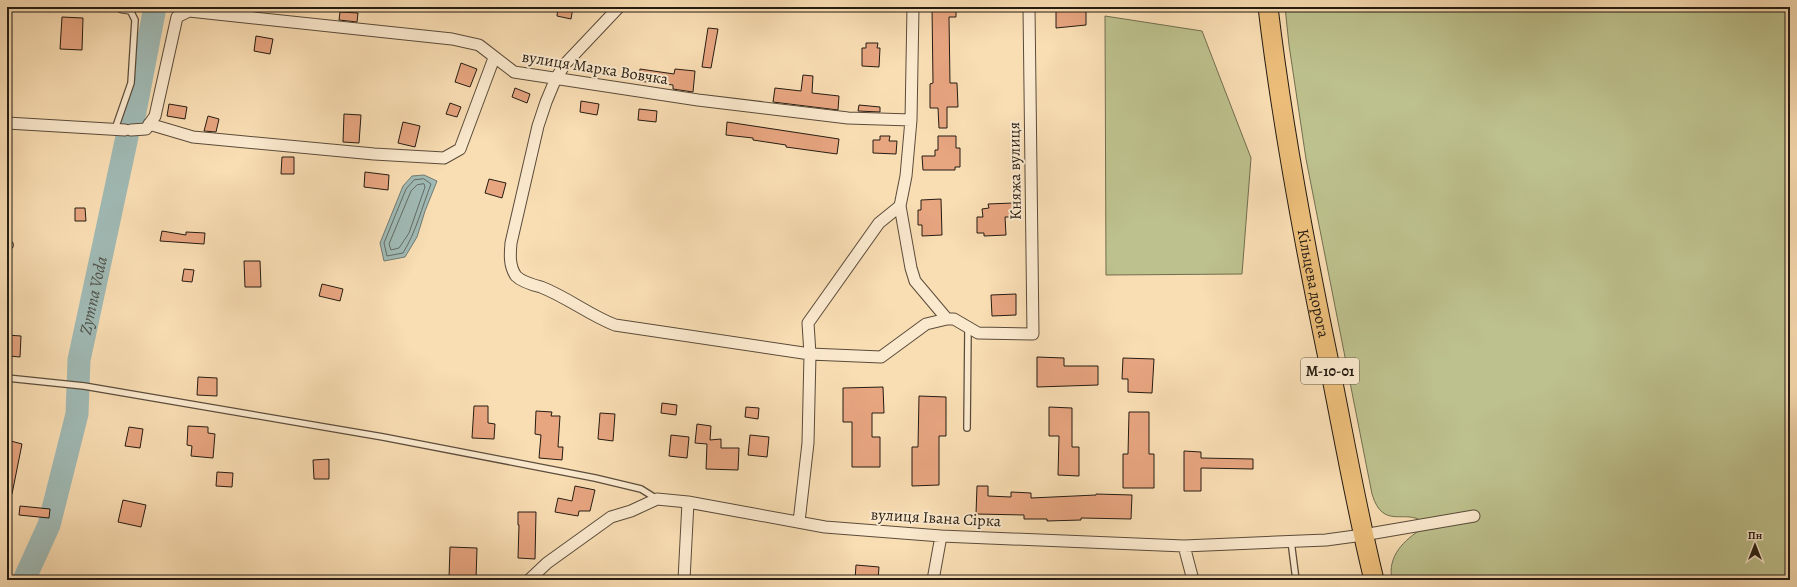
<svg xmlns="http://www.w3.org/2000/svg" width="1797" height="587" font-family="Alegreya,serif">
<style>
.green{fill:#bdc18d;stroke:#716e50}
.water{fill:#a0bab5;stroke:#6f7b74}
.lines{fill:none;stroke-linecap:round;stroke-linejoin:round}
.shore{stroke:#626b64;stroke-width:1}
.river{stroke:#a0bab5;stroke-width:23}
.building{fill:#e7a580;stroke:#251c12}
.service-casing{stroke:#5a4c3a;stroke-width:8}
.minor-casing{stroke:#5a4c3a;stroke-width:13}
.trunk-casing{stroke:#251c12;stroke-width:21}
.service{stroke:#fbe9ce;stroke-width:5.5}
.minor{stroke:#fbe9ce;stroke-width:11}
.trunk{stroke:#ecbe7a;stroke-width:19}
.labels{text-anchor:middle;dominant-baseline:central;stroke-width:4;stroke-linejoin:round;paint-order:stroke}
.shield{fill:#fbe9ce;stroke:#655a4a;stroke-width:1}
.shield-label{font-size:15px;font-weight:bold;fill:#251c12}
.street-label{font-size:16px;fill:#251c12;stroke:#fbe9ce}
.water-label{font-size:17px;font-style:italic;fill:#50534b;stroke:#fbe9ce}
</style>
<rect width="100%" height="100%" fill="#f9ddb3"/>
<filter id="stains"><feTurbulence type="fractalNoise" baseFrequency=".005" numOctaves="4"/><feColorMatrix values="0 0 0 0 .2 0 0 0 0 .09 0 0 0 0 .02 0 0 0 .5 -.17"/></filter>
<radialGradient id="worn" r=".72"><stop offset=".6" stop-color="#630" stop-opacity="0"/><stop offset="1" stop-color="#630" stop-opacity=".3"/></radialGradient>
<path class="green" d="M1285,7H1790V580H1392C1387,556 1404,540 1423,528V522C1405,508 1383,531 1372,494L1306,159L1289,45Z
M1105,16L1202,31L1251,158L1242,274L1106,275Z"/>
<path class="water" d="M424,175L437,181L425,211L417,237L405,257L384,261L380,243L403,186L412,176Z"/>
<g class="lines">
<path class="shore" d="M424,179L431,184C422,207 416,232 403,253L387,256L384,243L406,189L414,180Z
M424,184L425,187L409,233L399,248L391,250L389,244L411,191L417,185Z"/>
<path class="river" id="s1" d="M24,580L49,525L77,414L79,360L128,132L134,117L155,7"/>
</g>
<path class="building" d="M558,7H573L571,19L557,16Z
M932,7H956V17H949L950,83H957L958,107H947V128H939L938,108H930V84L933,83Z
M1063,7H1086V25L1056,28V9H1063Z
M340,12L358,13L357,22L339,20Z
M62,17L83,18L82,50L60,49Z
M708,28L718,29L711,68L702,67Z
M256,36L273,39L270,54L254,51Z
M866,43H878L877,48H880L879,67L862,66V48H866Z
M461,63L477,69L470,87L455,82Z
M640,69L674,74L675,69L695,71L693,92L673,89V85L638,81Z
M803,75L813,76L812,93L839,96L838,110L773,102L775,88L801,91Z
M515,88L530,94L527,103L512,97Z
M581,101L599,104L597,115L580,112Z
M450,103L461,107L457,117L446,114Z
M169,104L187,107L185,119L167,116Z
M859,105L880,107V112L858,111Z
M639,109L657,111L656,122L638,120Z
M344,114L361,115L359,143L343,142Z
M208,116L219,119L216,132L204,131Z
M403,122L420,126L415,147L398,143Z
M727,122L839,139L837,154L786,147V145L753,140V138L726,135Z
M880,136H890L889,141H897L896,154L873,153V140H880Z
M938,136H956V148H960V167H955V170H923L922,156H935V150H938Z
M282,157H294V174H281Z
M365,172L389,175L388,190L364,187Z
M489,179L506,183L502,198L485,193Z
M941,199L942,235L922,236V225H918V210H921V200Z
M1013,203V217H1005L1006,235L984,236V233H977V217H983L982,209L989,208L988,204Z
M75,208H85L86,221H75Z
M162,231L186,235V232L205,233L204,244L160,241Z
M244,261H260L261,287H245Z
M184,269L194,270L192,282L182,281Z
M322,284L343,289L340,301L319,296Z
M1016,294V315L992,316L991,295Z
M7,335L21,336L20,357L9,356V352H7Z
M1037,357L1064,358V366H1098V385L1037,387Z
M1123,358L1154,359L1152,393L1128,392V379H1122Z
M198,377L217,378V396L197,395Z
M883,387L884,413H872V437H880V467H852V422H843V388Z
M919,396L946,397V436H939V485L912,486V447H918Z
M662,403L677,405L676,415L661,413Z
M474,406H488V423L495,424L494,439L472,438Z
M746,407L759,408L758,419L745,417Z
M1049,407L1072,408V447H1079V476L1058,475L1059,436H1049Z
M536,411L552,412L551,416H560L558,447H563L562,460L539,458L541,435L535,434Z
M1129,412H1149V454H1154V488H1123V454H1128Z
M600,413L615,414L613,441L598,439Z
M697,424L711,426L710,440L721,439V448H739L738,470L706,469L707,444L695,443Z
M188,426L208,427V433L215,434L213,458L191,456L192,446L187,445Z
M129,427L143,429L140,448L125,446Z
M671,435L689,437L687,458L669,456Z
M750,435L769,437L767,457L748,455Z
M7,440L22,444L12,494L7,493Z
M1184,451L1201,452V458L1253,459V469L1201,468V491H1184Z
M329,459V479H314L313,460Z
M217,472L233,473L232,487L216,486Z
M575,486L595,490L590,511H579L578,516L555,512L558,498L572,501Z
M977,486H988V496L1011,497V492L1031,493V498L1096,495V494L1132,495L1131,519L1081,518V520L1047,521V519H1024V515L976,514Z
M123,500L146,505L141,527L118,522Z
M20,506L50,509L49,518L19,515Z
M518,512H536L535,559L518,558L519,525H518Z
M450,547L477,548L476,579L449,578Z
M856,565L879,567L878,580H855Z"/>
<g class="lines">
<g class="service-casing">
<path id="service" d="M115,129L131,83L135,20L129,8
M7,245H10
M7,378L84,386L383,437L595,478L641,489L657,499
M967,428L968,329
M1291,541L1296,580"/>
</g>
<g class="minor-casing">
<path id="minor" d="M122,7L129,8
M619,7L566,63L556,78L546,102L538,126L511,243C510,254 509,266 516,276C522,282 533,285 541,287C567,297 589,315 615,325L810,354L881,357L926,324L947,319H954L978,333L1033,334L1029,7
M7,123L125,130
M149,124L193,137L374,154L444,158L460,149L494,58
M131,130L146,129L155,116L177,17L189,11L452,39L479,45L514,72L698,100L848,118L911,120
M900,206L911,268L915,281L947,319
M799,522L808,443L810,354L808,323L879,223L900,206L906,176L911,120L913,7
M1184,546L1193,580
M529,580L547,563L611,517L631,511L657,499L688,502L825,527L941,536L1184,546L1326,540L1363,535L1474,516
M684,580L688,502
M933,580L941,536"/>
</g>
<g class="trunk-casing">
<g id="trunk">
<path id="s2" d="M1268,7C1282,125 1304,242 1328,358C1343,432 1356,507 1374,580"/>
</g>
</g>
<use href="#service" class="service"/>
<use href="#minor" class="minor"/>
<use href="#trunk" class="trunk"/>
</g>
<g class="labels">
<rect class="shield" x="1301" y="358" width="58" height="26" rx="3"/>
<g class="shield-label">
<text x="1330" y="371">М-10-01</text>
</g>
<g class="street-label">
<text transform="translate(595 68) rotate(9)">вулиця Марка Вовчка</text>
<text transform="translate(1015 171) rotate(-91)">Княжа вулиця</text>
<text stroke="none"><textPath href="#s2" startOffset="280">Кільцева дорога</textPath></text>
<text transform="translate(936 518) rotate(3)">вулиця Івана Сірка</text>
</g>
<g class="water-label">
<text stroke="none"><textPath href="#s1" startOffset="295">Zymna Voda</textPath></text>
</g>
</g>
<rect width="1797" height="587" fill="none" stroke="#f9ddb3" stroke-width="24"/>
<rect x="8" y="8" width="1781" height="571" fill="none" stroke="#251c12" stroke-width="2"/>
<rect x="12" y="12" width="1773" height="563" fill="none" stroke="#251c12"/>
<g transform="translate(1755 545)" stroke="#fbe9ce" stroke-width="3" paint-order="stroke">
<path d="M0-3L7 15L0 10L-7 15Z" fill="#251c12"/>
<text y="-6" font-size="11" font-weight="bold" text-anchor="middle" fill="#251c12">Пн</text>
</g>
<rect width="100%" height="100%" filter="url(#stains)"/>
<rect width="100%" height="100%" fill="url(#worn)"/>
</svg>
